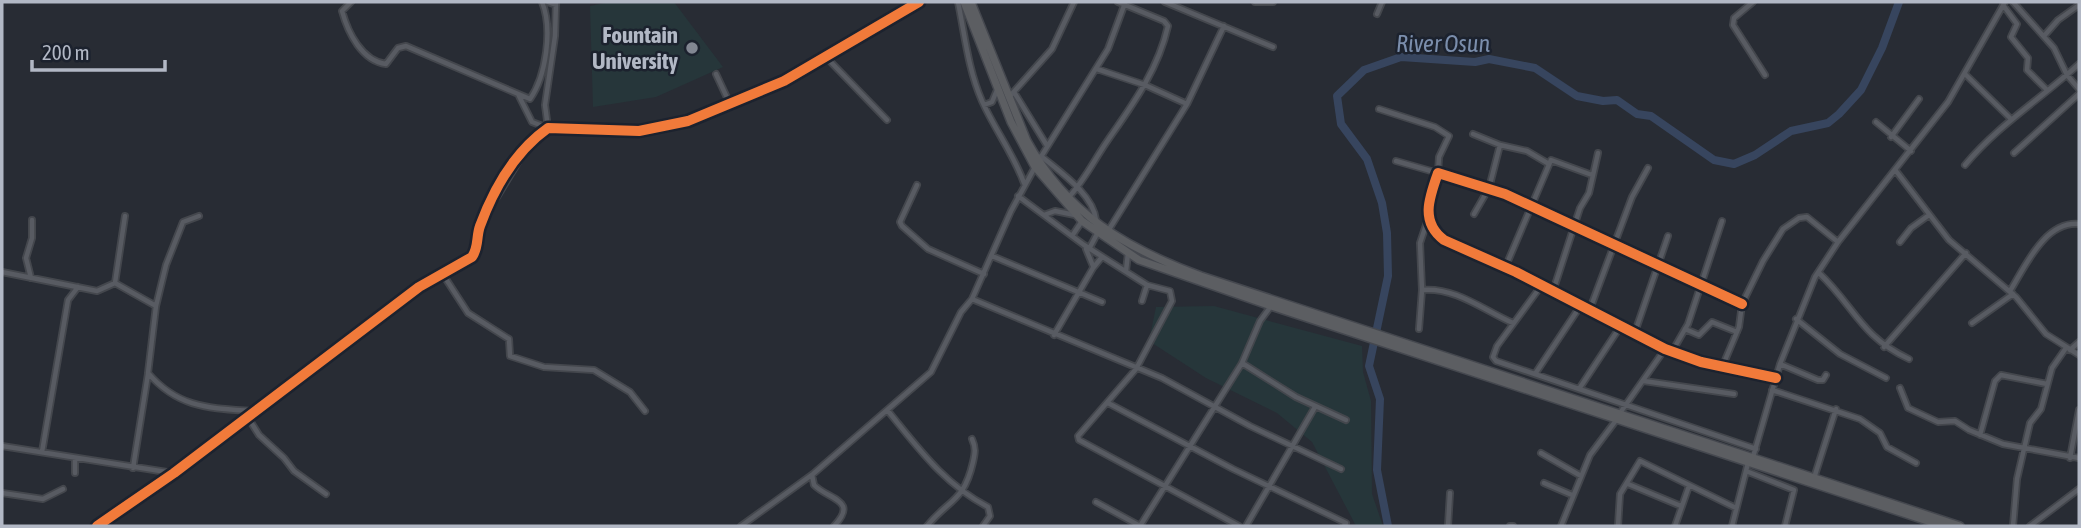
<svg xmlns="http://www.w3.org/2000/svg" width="2081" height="528" font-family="'Asap Condensed',sans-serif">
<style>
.green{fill:#26363a}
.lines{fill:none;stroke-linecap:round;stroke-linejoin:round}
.river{stroke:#37455e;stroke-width:8}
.minor-casing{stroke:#44474d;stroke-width:8}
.highway-casing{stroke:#45484f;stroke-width:10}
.minor{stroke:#585b62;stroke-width:4.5}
.highway{stroke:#5c5e62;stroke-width:7}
.cycleway-casing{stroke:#1c222e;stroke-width:15}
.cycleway{stroke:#f17a3a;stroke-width:10}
.poi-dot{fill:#828792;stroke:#1c222e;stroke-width:2.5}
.labels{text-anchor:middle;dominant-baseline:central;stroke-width:5;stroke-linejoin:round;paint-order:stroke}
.poi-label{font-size:23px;font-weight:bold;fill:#b2b8c5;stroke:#1c222e;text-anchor:end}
.water-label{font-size:24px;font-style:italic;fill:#7b8eac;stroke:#1c222e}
</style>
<rect width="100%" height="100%" fill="#282c34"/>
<path class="green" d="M609,2H674L723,67L656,97L593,107L590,6Z
M1214,306L1362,346L1363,372L1371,401L1372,494L1383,526H1356L1312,442L1277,413L1206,378L1149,341L1156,307Z"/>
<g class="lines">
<path class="river" d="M1388,526L1377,470L1380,399L1369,366L1388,276L1387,233L1382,203L1367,159L1341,124L1337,96L1364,70L1401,57L1475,62L1489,59L1535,68L1577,96L1603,101L1617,100L1637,114L1651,116L1714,160L1734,164L1755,155L1791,131L1828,123L1839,114L1861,90L1882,48L1899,2"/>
<g class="minor-casing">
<path id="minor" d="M351,2L342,11C348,33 362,61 386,64L398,48L406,46L530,99C546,76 553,29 542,2
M548,2L556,5
M958,2C965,36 968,69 982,101C995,130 1013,153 1024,183
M1165,2L1273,47
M1255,2H1273
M1753,2L1734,18L1733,25L1765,75
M2013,2L2054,48L2067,75L2079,89
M2003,5L2017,24L2011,37L2028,58L2027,70L2047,90
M1377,14L1382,2
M2044,36L2058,20L2079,5
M825,56L887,120
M1097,69L1145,85L1187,104L1108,231
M716,74L730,104
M1965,74L2010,118
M1014,92L1046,144
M519,96L532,122L548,128L545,105L555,36L556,2
M1010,96L1052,49L1074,2
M1187,104L1224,26
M984,105L992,102L997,90
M1379,109L1435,127L1449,136L1439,157L1438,173L1396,161
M1876,122L1911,151
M1473,134L1500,145
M1891,137L1919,99
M2014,153L2079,94
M1041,156C1060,172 1093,194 1096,220
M1039,160L1108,49L1125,3
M1965,165C1998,125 2041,99 2079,64
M1896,171L1949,240L2016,297L2046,334L2079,355
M917,185L900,222L902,226L928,249L984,274
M1018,196L1084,245L1147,285L1142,301
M1068,198C1085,180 1094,160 1108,140C1133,104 1158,70 1168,26L1164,21L1118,2
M490,203L497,197L531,141
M1474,214L1489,188L1500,145L1527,151L1549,164
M1044,215L1055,211L1075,215
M1072,236L1082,221
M1900,242L1911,228L1929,215
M1086,249L1093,266
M1089,249L1097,234
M992,256L1102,302
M1505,268L1551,160L1592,175
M1126,271L1128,253
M2,272L97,291L115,283
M442,273L468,313L509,339L510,356L544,367L594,370L630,392L645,411
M1819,273C1855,307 1860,336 1909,359
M31,278L26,258L32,238V220
M115,283L156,306L148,373C178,408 209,408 252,411
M115,283L125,216
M1147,285L1170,291L1172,301L1136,369L1078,436L1079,440L1239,526
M1541,286L1497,346L1493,357L1496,361L1756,449
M1422,290C1456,287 1483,310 1513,323
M1553,291L1580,208L1589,193L1598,153
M2010,291C2026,265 2045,221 2079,224
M972,299L1162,378L1250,426L1341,469
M1742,304L1505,194L1438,173C1429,198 1420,222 1444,240L1516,272L1665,349L1701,362L1776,378
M156,306L166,265L183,222L199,216
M1590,309L1632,197L1648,168
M1796,319L1840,354L1886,378
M1972,323L2013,294
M1419,329L1422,290L1420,243L1428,219
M1685,329L1699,335L1712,322L1737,332
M1635,332L1668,236
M1054,335L1093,268L1102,257
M1884,347L1966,253
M1673,350L1688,324L1722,221
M2070,350L2079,342
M1242,363L1296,397L1346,420
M1780,364L1818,380H1823L1826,375
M1723,365L1739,327L1742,304L1763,261L1783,229L1799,218L1807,217L1838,242
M1535,374L1581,305
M1644,381L1734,394
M1900,388L1908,408L1938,422L1955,421L1969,430L2003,444L2079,458
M1579,389L1622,324
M1772,390L1860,419L1880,433L1887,447L1916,463
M1108,403L1233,469L1346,523L1344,526
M888,411C919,449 944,484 988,507L990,516L983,526
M1620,413L1665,349
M247,416L259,435L284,458L294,471L326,494
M1980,435L1995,381L2001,375L2047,384
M2,446L173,473
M42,452L68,300L78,287
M1541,453L1581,476
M1753,457L1780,364L1815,277L1838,242L1948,102L2005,2
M75,458V473
M2070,458L2079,410
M133,468L148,374
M1746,471L1794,490L1785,526
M812,475L814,485C829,500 859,500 834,526
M1814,478L1836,409
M1544,483L1572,495
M1628,484L1681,506
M2,493L43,499L63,489
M1096,502L1140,526
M97,526L174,473L419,287L472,257C479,247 476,237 480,226C494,188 514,152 548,128L639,131L688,121L784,81L919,2
M741,526L813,474L931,372L961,312L972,299L1011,211L1035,167
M927,526C949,499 964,502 973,462C975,453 976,448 972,439
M1140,526L1242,363L1260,321L1271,306
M1246,526L1315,407
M1448,526L1450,493
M1510,526H1513
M1561,526L1590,455L1617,419
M1618,526L1620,494L1640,461L1736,508
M1675,526L1689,486
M1732,526L1748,463
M2013,526L2017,479L2030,423L2041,409L2052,368L2066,348
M2030,526L2079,489"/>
</g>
<g class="highway-casing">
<path id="highway" d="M964,2L1011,122L1035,167L1082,221L1139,260L1271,306L1943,526
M971,2L1027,141C1067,214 1125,248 1201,276L1960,526"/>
</g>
<use href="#minor" class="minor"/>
<use href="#highway" class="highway"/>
<g class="cycleway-casing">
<path id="cycleway" d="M1742,304L1505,194L1438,173C1429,198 1420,222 1444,240L1516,272L1665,349L1701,362L1776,378
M97,526L174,473L419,287L472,257C479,247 476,237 480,226C494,188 514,152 548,128L639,131L688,121L784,81L919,2"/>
</g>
<use href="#cycleway" class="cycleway"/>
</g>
<circle class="poi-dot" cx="692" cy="48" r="7"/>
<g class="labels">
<g class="poi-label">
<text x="678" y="35">Fountain<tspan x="678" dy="26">University</tspan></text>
</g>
<g class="water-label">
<text x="1443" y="43">River Osun</text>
</g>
</g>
<rect width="2081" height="528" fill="none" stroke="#b2b8c5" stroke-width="7"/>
<path d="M32 60v10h133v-10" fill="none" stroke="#b2b8c5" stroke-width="3.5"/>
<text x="42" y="60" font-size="21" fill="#b2b8c5" stroke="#1c222e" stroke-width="5" paint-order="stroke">200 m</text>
</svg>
